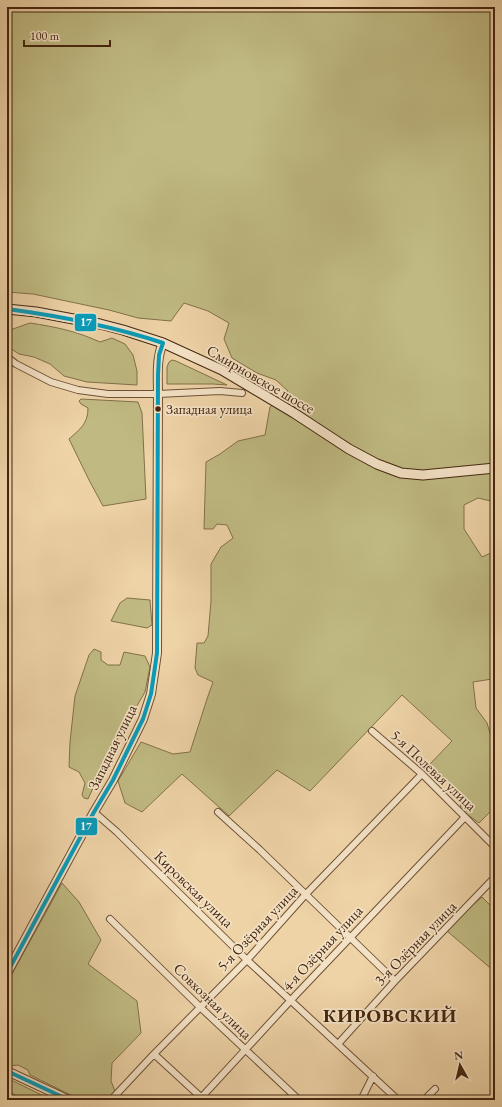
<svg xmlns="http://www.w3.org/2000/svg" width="502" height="1107" font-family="'EB Garamond',serif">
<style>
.green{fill:#c0ba82;stroke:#827049}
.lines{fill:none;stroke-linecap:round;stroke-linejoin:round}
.minor-casing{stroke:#6e5136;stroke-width:8}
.tertiary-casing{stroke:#6e5136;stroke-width:10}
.secondary-casing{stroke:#442610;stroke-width:11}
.minor{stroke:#f4e2c6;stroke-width:6}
.tertiary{stroke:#f4e2c6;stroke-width:8}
.secondary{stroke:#f4e2c6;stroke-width:9}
.bus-1-casing{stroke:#f4e2c6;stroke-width:7}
.bus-1{stroke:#079cbb;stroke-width:4}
.bus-dot{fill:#442610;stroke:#f4e2c6;stroke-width:1.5}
.labels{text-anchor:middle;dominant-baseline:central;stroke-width:3.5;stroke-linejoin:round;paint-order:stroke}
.bus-label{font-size:14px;fill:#442610;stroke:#f4e2c6;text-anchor:start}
.street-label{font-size:15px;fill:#442610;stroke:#f4e2c6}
.district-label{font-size:19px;font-weight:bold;letter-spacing:1px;fill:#442610;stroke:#f4e2c6}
.line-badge{stroke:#f4e2c6;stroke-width:1.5}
.badge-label{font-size:11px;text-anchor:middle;font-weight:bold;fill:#fff}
</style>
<rect width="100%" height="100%" fill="#eed3a7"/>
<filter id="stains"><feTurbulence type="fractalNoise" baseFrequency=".005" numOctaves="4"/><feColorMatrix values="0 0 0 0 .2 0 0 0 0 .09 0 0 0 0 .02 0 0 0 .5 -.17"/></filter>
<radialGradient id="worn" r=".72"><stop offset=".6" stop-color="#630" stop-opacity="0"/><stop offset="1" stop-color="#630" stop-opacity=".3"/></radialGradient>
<path class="green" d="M7,7H495V502L478,498L464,505V529L482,557L495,551V687L492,679L473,682L476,708L487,723L495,750V807L479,823L460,809L462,797L430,764L452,741L402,695L310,791L277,770L229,816L182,774L142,812L125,803L118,781L141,742L173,754L190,752L207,699L213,682L198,675L195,668L197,643H204L208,636L211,601V564L221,547L233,538L227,525L217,524L213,529H204L206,462L220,454L238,441L265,435L270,407L288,391L276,380L257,373L232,358L224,339L229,323L208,311L184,303L171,321L138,318L109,310L33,294L7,292Z
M30,323C56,327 76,331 100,342L112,338L125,344L133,355L137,371V385L87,382L64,376L50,364L34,357L19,354L7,346V328L10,330Z
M172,360L176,361L227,385L213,384H167V367L169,362Z
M81,399L138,402L142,413L146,499L103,506L89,480L69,439C80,429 88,424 88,408L81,404L79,401Z
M127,598L150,600L152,625L147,628L111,621L120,603Z
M94,649L101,652V660L108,665H120L124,652L145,656L150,667L145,692L108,755L88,799L84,798L82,795L85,783L79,772L69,767L70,742L75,696L89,655Z
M62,883L79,902L101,940L88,964L137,1001L141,1033L112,1063L111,1081L115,1091L107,1100H81L30,1075L28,1070L18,1065L10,1066L7,1064V983Z
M482,897L495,910V972L447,931L467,910Z
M7,1078L52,1100H23L7,1090Z"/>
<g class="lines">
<g class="minor-casing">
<path id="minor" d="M7,357L16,364L51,382L78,390L108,394H158L220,391L242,393
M372,731L422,774L495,847
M94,812L117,832L247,960L398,1100
M218,812L260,850L395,981
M110,919L200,1007L299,1100
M338,1044L395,981L495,877
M154,1054L204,1100
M111,1100L154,1054L247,960L306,894L422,774
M199,1100L291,1000L465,817
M361,1100L373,1076
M424,1100L435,1089"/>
</g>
<g class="tertiary-casing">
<path id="tertiary" d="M7,973L94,812L113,780L143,719L151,694L157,653L158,394C158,378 156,358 163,343
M7,1071L69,1100"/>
</g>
<g class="secondary-casing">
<path id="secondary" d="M7,309L36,312L100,324L123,330L163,343L222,370L294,413L349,449L377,464L401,473L423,475L495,468"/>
</g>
<use href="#minor" class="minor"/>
<use href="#tertiary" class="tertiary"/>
<use href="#secondary" class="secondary"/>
<g class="bus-1-casing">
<path id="bus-1" d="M7,309C60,316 112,326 163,343
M7,973L94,812L113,780L143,719L151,694L157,653L158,375L159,355L163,343
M7,1071L69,1100"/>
</g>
<use href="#bus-1" class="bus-1"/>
</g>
<circle class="bus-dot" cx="158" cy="409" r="3.5"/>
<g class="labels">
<g class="bus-label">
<text x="166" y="409">Западная улица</text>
</g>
<g class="street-label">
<text transform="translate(261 379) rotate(30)">Смирновское шоссе</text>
<text transform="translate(112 747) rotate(-64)">Западная улица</text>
<text transform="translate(434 770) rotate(43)">5-я Полевая улица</text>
<text transform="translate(194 889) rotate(44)">Кировская улица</text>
<text transform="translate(257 928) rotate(-47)">5-я Озёрная улица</text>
<text transform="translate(415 943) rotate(-46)">3-я Озёрная улица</text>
<text transform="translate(322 948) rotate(-47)">4-я Озёрная улица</text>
<text transform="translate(213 1001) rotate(44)">Совхозная улица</text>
</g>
<g class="district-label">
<text x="390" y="1015">КИРОВСКИЙ</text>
</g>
</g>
<g class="line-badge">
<rect x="74" y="313" width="23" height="19" rx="4" fill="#079cbb"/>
<rect x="75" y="817" width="23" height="19" rx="4" fill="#079cbb"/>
</g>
<g class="badge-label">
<text x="86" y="326">17</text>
<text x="86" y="830">17</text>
</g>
<rect width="502" height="1107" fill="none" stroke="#eed3a7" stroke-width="24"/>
<rect x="8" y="8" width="486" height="1091" fill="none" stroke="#442610" stroke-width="2"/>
<rect x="12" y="12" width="478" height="1083" fill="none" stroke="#442610"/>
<g transform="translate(460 1065) rotate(352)" stroke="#f4e2c6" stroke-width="3" paint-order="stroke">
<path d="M0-3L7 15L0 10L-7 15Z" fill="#442610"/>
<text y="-6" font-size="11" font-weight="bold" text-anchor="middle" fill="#442610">N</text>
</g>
<path d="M24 40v6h86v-6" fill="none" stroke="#442610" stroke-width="2"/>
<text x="30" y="40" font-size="12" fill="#442610" stroke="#f4e2c6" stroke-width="3" paint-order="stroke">100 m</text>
<rect width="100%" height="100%" filter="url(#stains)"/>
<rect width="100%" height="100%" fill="url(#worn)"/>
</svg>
